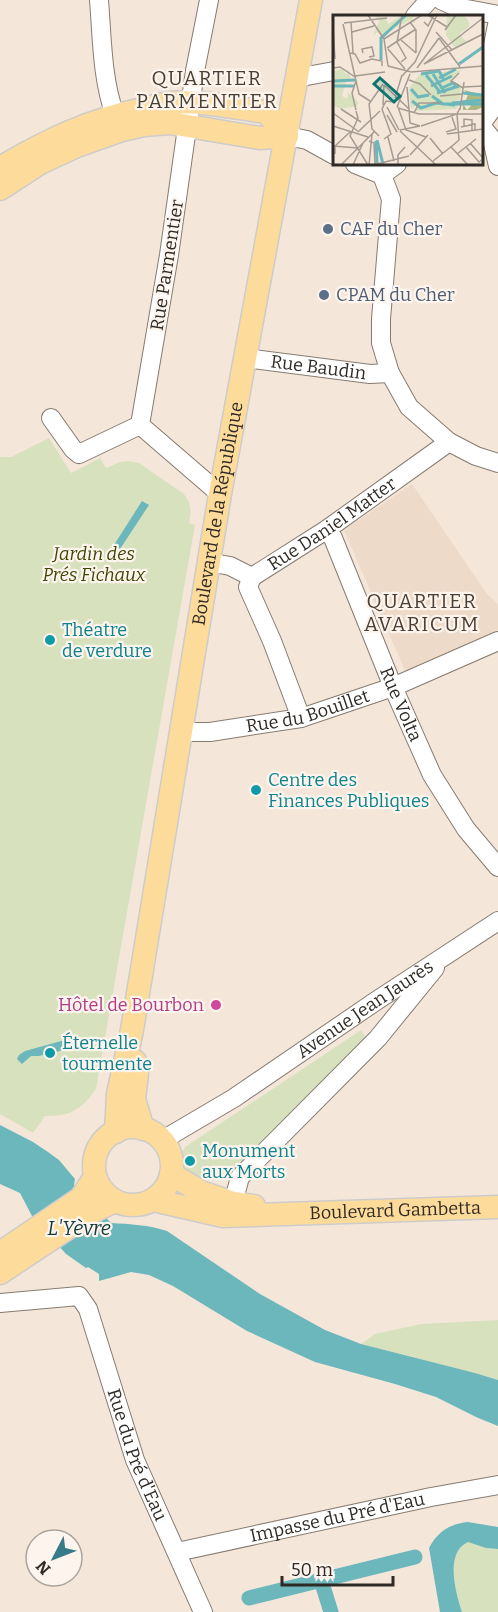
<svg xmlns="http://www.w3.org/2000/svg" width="498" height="1612" font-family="Bitter,serif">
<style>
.built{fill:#eddac8}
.green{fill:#d8e1be}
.water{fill:#6bb7bc}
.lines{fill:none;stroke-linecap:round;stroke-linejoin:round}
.canal{stroke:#6bb7bc;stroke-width:15}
.minor-casing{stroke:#877b70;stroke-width:20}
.major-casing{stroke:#cdcccb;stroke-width:25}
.minor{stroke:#fff;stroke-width:18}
.major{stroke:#fddb9b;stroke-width:22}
.service-dot{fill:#5c6f8a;stroke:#fdf5ed;stroke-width:2}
.culture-dot{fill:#0f9aa8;stroke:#fdf5ed;stroke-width:2}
.hotel-dot{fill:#d1479c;stroke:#fdf5ed;stroke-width:2}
.labels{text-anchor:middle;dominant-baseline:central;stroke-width:4.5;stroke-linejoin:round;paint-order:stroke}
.service-label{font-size:18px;fill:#4e5e75;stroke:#fdf5ed;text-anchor:start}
.street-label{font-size:18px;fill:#2f2a25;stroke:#fdf5ed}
.park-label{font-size:18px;font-style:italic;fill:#3d4705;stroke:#fdf5ed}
.culture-label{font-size:18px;fill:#0d838f;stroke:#fdf5ed;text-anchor:start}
.hotel-label{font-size:18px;fill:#b23c85;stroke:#fdf5ed;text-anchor:end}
.neighbourhood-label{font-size:20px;letter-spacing:1.5px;fill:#493f35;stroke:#fdf5ed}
.water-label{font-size:20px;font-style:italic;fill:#12383a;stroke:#fdf5ed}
.inset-river{fill:none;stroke:#6bb7bc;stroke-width:3}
.inset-road{fill:none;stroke:#a59b92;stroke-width:1.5}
.view{fill:#0f766e;fill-opacity:0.15;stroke:#0f766e;stroke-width:3}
.inset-edge{fill:none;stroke:#2f2a25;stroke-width:3}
</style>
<rect width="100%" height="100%" fill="#f4e7da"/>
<path class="built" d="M412,484L487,594L498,604V630L406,673L344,530Z"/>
<path class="green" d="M49,438L71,473L100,458L106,468L120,462L128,461L139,463L184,494L189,502L191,512L189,523L195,525L96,1089C80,1111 71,1116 45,1116L33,1133L0,1114V457H11Z
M361,1030L367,1039L230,1177C211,1187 169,1174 185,1147Z
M498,1320V1380L475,1373L361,1344L375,1334L421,1324Z
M468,1542L486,1548L498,1549V1612H462C456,1593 444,1553 468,1542Z"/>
<path class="water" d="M142,501L149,505L120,549L114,545Z
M76,1037L82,1038L85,1042L84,1047L72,1045L67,1046L64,1050L39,1056H31L22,1064L17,1059L19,1055L25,1051Z
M0,1125L33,1142L48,1152L59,1160L75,1179L74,1185L111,1223C131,1224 148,1225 167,1231L260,1294L325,1330L361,1344L475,1373L498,1380V1426L476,1417L436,1397L395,1384L315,1362L247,1331L173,1286L149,1275L131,1272L99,1281V1274L88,1267L86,1268L66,1254L32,1216L20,1193L0,1184Z
M468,1522L498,1527V1549L486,1548L468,1542C444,1553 456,1593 462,1612H440L429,1548C438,1531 450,1524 468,1522Z"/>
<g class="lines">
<path class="canal" d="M321,1580L331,1612
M249,1598L415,1557"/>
<g class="minor-casing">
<g id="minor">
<path d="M99,0C102,37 102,80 115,115"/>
<path d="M209,0L195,71L169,255L140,425L220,494"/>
<path d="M441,0L456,7L498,15"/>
<path d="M415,16L429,0"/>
<path d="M296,78L334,71"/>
<path d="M482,127L483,121L490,112L489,65L498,20"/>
<path d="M482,127L492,139L498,166"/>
<path d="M287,136L307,140L334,155"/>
<path d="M355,164L382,175"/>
<path d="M382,175L391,199L381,319V343L390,373L409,407L449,442L476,456L498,463"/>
<path d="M382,175L397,164"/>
<path id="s1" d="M245,358L370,374L390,373"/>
<path d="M51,418L73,449L79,454L140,425"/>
<path id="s2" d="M326,530L333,538L393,687L432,775L466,829L498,867"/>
<path d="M208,562L230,566L252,577"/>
<path id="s3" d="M252,577L326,530L449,442"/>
<path d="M252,577L248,587L272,641L301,718"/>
<path id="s4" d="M180,732H210L301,718L393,687L498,641"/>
<path id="s5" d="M161,1141L234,1098L376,1001L498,921"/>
<path d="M233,1203L240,1177L378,1038L435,968"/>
<path id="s6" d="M0,1303L79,1296L88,1309L135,1460L203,1612"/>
<path id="s7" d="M177,1552L431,1497L498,1485"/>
</g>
</g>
<g class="major-casing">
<g id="major">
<path d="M0,168C47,140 89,120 143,109C152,107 161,104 170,103C202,100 235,108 266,112L287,136"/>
<path d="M0,189L40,163L77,146L122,130L144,125L170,123L260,138L287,136"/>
<path d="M135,1061L137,1074L134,1099L143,1129"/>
<circle cx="133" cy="1166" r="39"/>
<path id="s8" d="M116,1132L118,1094L132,1030L220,494L311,0"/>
<path d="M171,1174L201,1192L233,1203L254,1206"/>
<path id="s9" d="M153,1200L223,1216L498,1207"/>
<path d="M0,1253L81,1198L95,1177"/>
<path d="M0,1273L92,1212L115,1201"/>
</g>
</g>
<use href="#minor" class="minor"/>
<use href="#major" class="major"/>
</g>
<g class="service-dot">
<circle cx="328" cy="229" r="6"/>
<circle cx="324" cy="295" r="6"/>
</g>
<g class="culture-dot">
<circle cx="50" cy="640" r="6"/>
<circle cx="256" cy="790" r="6"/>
<circle cx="50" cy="1053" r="6"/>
<circle cx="190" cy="1161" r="6"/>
</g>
<circle class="hotel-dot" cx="216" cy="1005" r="6"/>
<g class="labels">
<g class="service-label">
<text x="340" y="229">CAF du Cher</text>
<text x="336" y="295">CPAM du Cher</text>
</g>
<g class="street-label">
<text transform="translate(167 265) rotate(-81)">Rue Parmentier</text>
<text stroke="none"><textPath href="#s1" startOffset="74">Rue Baudin</textPath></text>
<text stroke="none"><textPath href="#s8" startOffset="627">Boulevard de la République</textPath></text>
<text stroke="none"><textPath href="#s3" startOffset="96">Rue Daniel Matter</textPath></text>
<text stroke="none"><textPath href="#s2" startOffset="190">Rue Volta</textPath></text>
<text stroke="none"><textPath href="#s4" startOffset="130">Rue du Bouillet</textPath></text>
<text stroke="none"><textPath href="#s5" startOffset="243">Avenue Jean Jaurès</textPath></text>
<text stroke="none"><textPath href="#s9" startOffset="244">Boulevard Gambetta</textPath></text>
<text stroke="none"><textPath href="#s6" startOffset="249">Rue du Pré d'Eau</textPath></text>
<text stroke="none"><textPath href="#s7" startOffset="164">Impasse du Pré d'Eau</textPath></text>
</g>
<g class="park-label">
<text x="94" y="554">Jardin des<tspan x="94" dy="21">Prés Fichaux</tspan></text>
</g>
<g class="culture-label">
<text x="62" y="630">Théatre<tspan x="62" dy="21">de verdure</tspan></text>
<text x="268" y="780">Centre des<tspan x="268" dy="21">Finances Publiques</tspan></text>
<text x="62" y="1043">Éternelle<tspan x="62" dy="21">tourmente</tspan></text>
<text x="202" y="1151">Monument<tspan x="202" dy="21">aux Morts</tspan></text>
</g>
<g class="hotel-label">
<text x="204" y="1005">Hôtel de Bourbon</text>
</g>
<g class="neighbourhood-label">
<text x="207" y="78">QUARTIER<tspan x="207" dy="23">PARMENTIER</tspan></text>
<text x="422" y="601">QUARTIER<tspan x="422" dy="23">AVARICUM</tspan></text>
</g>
<g class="water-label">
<text x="79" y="1228">L'Yèvre</text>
</g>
</g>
<g transform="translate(333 15)">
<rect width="150" height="150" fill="#f4e7da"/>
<path d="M40,0H46L53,4L55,9L70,0H84L78,4L82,5V8L77,5L55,17L51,24L45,17L40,21L47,4ZM114,0H131L136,7V12L126,19L134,27L122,33L113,20ZM9,54L13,59L16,55L18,66H13L9,81L14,84L15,77L25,87L24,91L7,94L0,90V61L1,56ZM129,55L118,64L128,71L127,84L120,87H128L123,94L83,96V90L78,94L76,73L87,59Z" fill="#d8e1be"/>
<path d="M131,75L150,80V92L143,95H130V89L134,95L138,91L134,88H119L133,85L135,79Z" fill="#acb881"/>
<path class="inset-river" d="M48,45V23L73,0M126,49L150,32M88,59L106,56L111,65M100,59L112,78M93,60L107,77M106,63L123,54M0,66L22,65M0,71H21M98,71L119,61M78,74L85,82L96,80M104,78L126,71L119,73L124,70L120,68L109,73M130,78L150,80M99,81L110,89H150M79,86L88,93L103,88L122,90M119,88L150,85M44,125L50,149M43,126L44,148"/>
<path class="inset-road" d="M35,0L51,24M95,0L114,12M18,7L20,38M77,7L83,15V38M91,7L95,11L101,0M11,8L54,3M10,9L26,79L37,86M0,13L2,44M112,15L123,0M19,17L41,11M103,17L119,35M106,23L127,52M51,24L89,0M51,24L55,51M68,25L83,38M64,27L69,0M64,27L73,43L68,47M54,33L83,14M55,34L72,54M17,38L22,39L27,48L39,44L49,46V51M30,38L29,34L39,32L41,41L36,42M91,49L150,3M91,49L150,19M55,51L78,57L150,51M0,53L7,52L22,62M84,53L106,23M126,58L118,66L130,73M22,61L52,57M69,61L82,47L104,0M76,65L87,69L98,80M51,70L76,94M74,72L76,94M131,72L150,71M107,81L129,79M62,83L69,60M50,90L51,70M54,92L66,115M64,92L77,59M65,92L73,115L93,122M65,93L86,99H124M8,94L28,107M76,94L77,108L87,111M23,95L19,78L23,66M127,95L131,67M23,96L25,103L17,121L35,150M0,98L26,117M81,98L86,88H107M124,99H149M54,100L64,117M0,111L35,122M88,111L124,99L127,93M131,111V104L139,105V116M128,112L142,109V116M67,115L87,111M26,116L47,96M67,116L103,150M113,117L123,114L119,102M114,119L150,114M46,121L39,114L36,89L50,69M55,122L61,146M97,123L110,139M51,124L58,119L49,94L53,86L61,87M36,126L41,128L42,150M137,128L150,143M0,131L25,133M118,132L135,150M118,132L126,125L124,99M133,132L146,147L150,144M2,139V131L17,117M124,139L143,124M77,140L95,120M100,146L119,131M8,150L42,116M20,150L30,128M36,150L39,119M40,150L76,141M65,150V140L72,132"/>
<path class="view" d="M47,63L67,81L61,87L41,69Z"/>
<rect width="150" height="150" class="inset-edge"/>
</g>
<g transform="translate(54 1558) rotate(228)"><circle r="28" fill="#fdf5ed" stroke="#aba49d" stroke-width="1.5"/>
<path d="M0-4.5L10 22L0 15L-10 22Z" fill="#367b89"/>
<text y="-9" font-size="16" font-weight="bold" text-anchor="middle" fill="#2f2a25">N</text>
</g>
<path d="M282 1576v9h111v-9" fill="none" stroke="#2f2a25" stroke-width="3"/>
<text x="291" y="1576" font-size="18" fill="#2f2a25" stroke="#fdf5ed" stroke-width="4.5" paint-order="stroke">50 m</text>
</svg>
